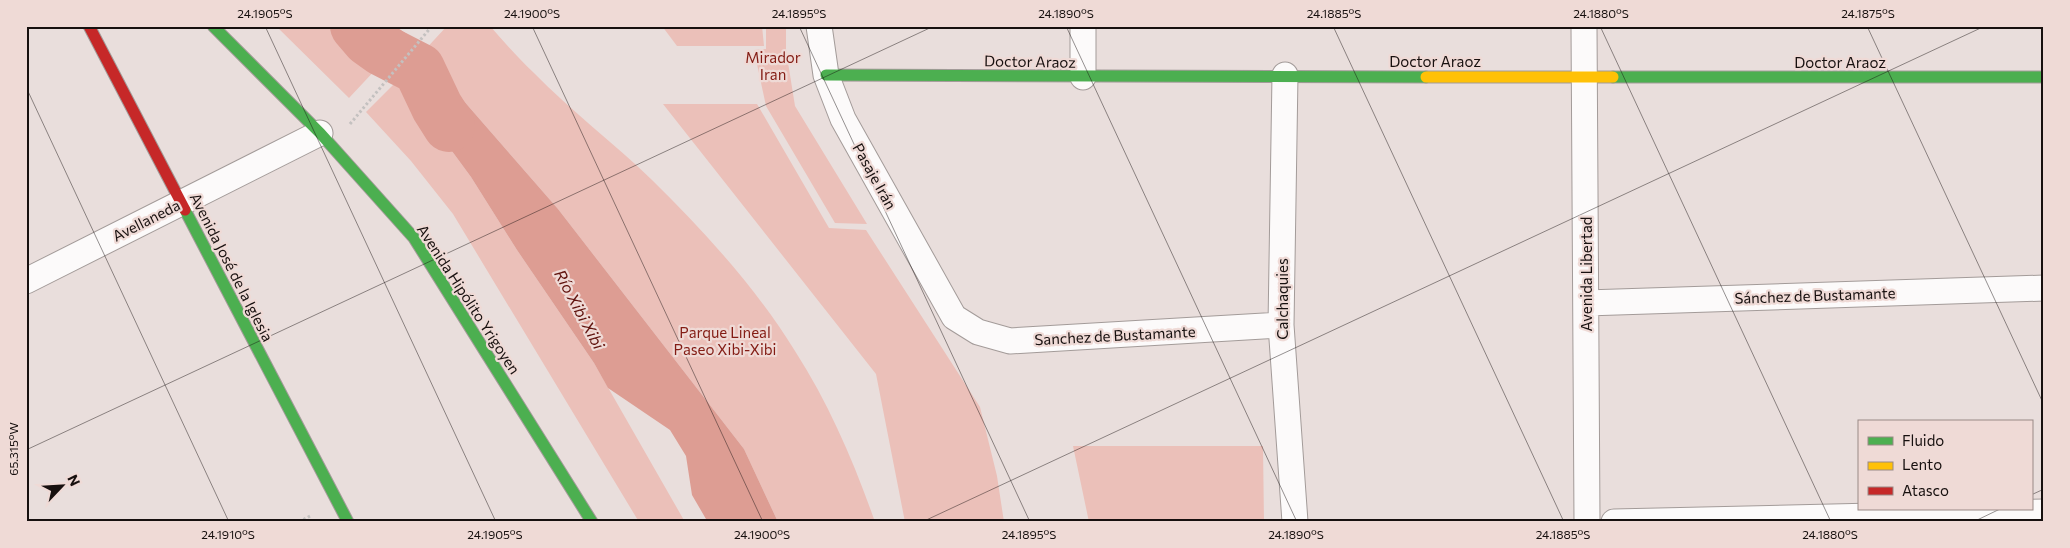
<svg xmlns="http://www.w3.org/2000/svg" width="2070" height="548" font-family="Commissioner,sans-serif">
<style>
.green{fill:#ebc0b9}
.water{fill:#dd9d93}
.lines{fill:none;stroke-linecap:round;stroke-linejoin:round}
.river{stroke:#dd9d93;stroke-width:52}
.street-casing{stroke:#a39b99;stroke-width:27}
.fast-casing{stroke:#a39b99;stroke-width:13}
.slow-casing{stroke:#a39b99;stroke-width:13}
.jam-casing{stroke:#a39b99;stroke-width:13}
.path{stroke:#c4c1c0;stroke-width:3;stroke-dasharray:2.5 2.5;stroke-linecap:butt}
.street{stroke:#fcfafa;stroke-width:25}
.fast{stroke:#4caf50;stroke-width:11}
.slow{stroke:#ffc107;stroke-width:11}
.jam{stroke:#c62828;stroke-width:11}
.ticks{fill:none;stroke:#17100f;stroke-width:1;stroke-opacity:0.45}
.labels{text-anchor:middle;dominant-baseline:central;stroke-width:4.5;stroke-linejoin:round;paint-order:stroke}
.park-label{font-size:15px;fill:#831c14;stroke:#efdad6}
.street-label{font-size:15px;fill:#17100f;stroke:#efdad6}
.water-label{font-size:16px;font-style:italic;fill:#60120d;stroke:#efdad6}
.neatline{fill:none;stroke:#17100f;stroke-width:2}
.ticks-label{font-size:12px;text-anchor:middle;fill:#17100f}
</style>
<rect width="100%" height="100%" fill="#e9dedc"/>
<path class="green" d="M276,26H330L378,67L349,98Z
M447,26H490C504,42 518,58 534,73C571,111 614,143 652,180C704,231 756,288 795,351C829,404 854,462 875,522H778L744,449L558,209L422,53Z
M662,26H762L764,46H677Z
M766,26H786V50L795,106L867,224L835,223L766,106L754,50L766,49Z
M399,79L471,177L517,250L594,363L685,522H639L453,214L411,161L366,112Z
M663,104H757L829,228L866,230L980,407L997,476L1004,522H905L876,374Z
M1073,446H1263L1264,522H1089Z"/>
<path class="water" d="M330,26H395L408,35L378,67Z
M422,53L558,209L744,449L778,522H710L706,519L692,495L686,456L670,430L608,388L594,363L517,250L471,177L399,79Z"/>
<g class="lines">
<path class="river" d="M356,26L368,40L382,50L419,69L437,107L449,126"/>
<g class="street-casing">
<path id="street" d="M819,26L826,75L843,119L954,317L978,332L1010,341L1281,325
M1083,26V77
M1584,26L1587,522
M1285,75L1281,325L1295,522
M26,281L320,133
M1586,303L2044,288
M1614,522L2044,512"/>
</g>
<g class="fast-casing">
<path id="fast" d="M213,26L320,133L414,238L592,522
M826,75L1426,77
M1613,77H2044
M185,210L348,522"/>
</g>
<g class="slow-casing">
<path id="slow" d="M1426,77H1613"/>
</g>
<g class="jam-casing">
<path id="jam" d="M89,26L185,210"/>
</g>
<path class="path" d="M350,124L432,26
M299,522L312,515"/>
<use href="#street" class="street"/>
<use href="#fast" class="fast"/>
<use href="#slow" class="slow"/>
<use href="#jam" class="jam"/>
</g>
<path class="ticks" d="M265,26L496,522M532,26L763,522M799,26L1030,522M1066,26L1297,522M1333,26L1564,522M1600,26L1831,522M1867,26L2044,405M26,87L229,522M26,450L934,26M2031,495L2044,489M922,522L1985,26M1973,522L2000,509"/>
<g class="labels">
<g class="park-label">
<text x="773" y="57">Mirador<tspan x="773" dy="17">Iran</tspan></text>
<text x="725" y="332">Parque Lineal<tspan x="725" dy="17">Paseo Xibi-Xibi</tspan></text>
</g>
<g class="street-label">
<text transform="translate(1030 61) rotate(1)">Doctor Araoz</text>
<text x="1435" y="61">Doctor Araoz</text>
<text x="1840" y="62">Doctor Araoz</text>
<text transform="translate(875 176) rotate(61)">Pasaje Irán</text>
<text transform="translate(146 220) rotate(-27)">Avellaneda</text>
<text transform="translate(232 267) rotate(63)">Avenida José de la Iglesia</text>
<text transform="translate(1586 274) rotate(-90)">Avenida Libertad</text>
<text transform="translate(1815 295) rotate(-2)">Sánchez de Bustamante</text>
<text transform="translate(469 299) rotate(57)">Avenida Hipólito Yrigoyen</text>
<text transform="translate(1282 299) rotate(-90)">Calchaquies</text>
<text transform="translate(1115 335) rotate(-3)">Sanchez de Bustamante</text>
</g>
<g class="water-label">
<text transform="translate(580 309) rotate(62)">Río Xibi Xibi</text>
</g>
</g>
<rect width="2070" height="548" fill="none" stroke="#efdad6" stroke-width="55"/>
<rect x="1858" y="420" width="175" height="90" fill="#efdad6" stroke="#998986"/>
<rect x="1868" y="437" width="25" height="8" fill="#4caf50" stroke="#998986"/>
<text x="1902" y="446" font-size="15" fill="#17100f">Fluido</text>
<rect x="1868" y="462" width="25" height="8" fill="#ffc107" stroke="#998986"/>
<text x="1902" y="470" font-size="15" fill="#17100f">Lento</text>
<rect x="1868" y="487" width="25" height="8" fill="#c62828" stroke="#998986"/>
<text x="1902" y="496" font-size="15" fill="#17100f">Atasco</text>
<g transform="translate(62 486) rotate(65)" stroke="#efdad6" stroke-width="4" paint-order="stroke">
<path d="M0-4L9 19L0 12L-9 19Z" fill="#17100f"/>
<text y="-8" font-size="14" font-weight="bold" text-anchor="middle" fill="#17100f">N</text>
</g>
<rect x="28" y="28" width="2014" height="492" class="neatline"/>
<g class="ticks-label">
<text x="265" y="18">24.1905°S</text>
<text x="532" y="18">24.1900°S</text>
<text x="799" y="18">24.1895°S</text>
<text x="1066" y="18">24.1890°S</text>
<text x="1334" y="18">24.1885°S</text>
<text x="1601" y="18">24.1880°S</text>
<text x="1868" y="18">24.1875°S</text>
<text transform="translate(14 449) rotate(-90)" y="4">65.315°W</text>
<text x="228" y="539">24.1910°S</text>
<text x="495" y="539">24.1905°S</text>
<text x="762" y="539">24.1900°S</text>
<text x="1029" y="539">24.1895°S</text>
<text x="1296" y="539">24.1890°S</text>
<text x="1563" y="539">24.1885°S</text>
<text x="1830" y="539">24.1880°S</text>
</g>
</svg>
